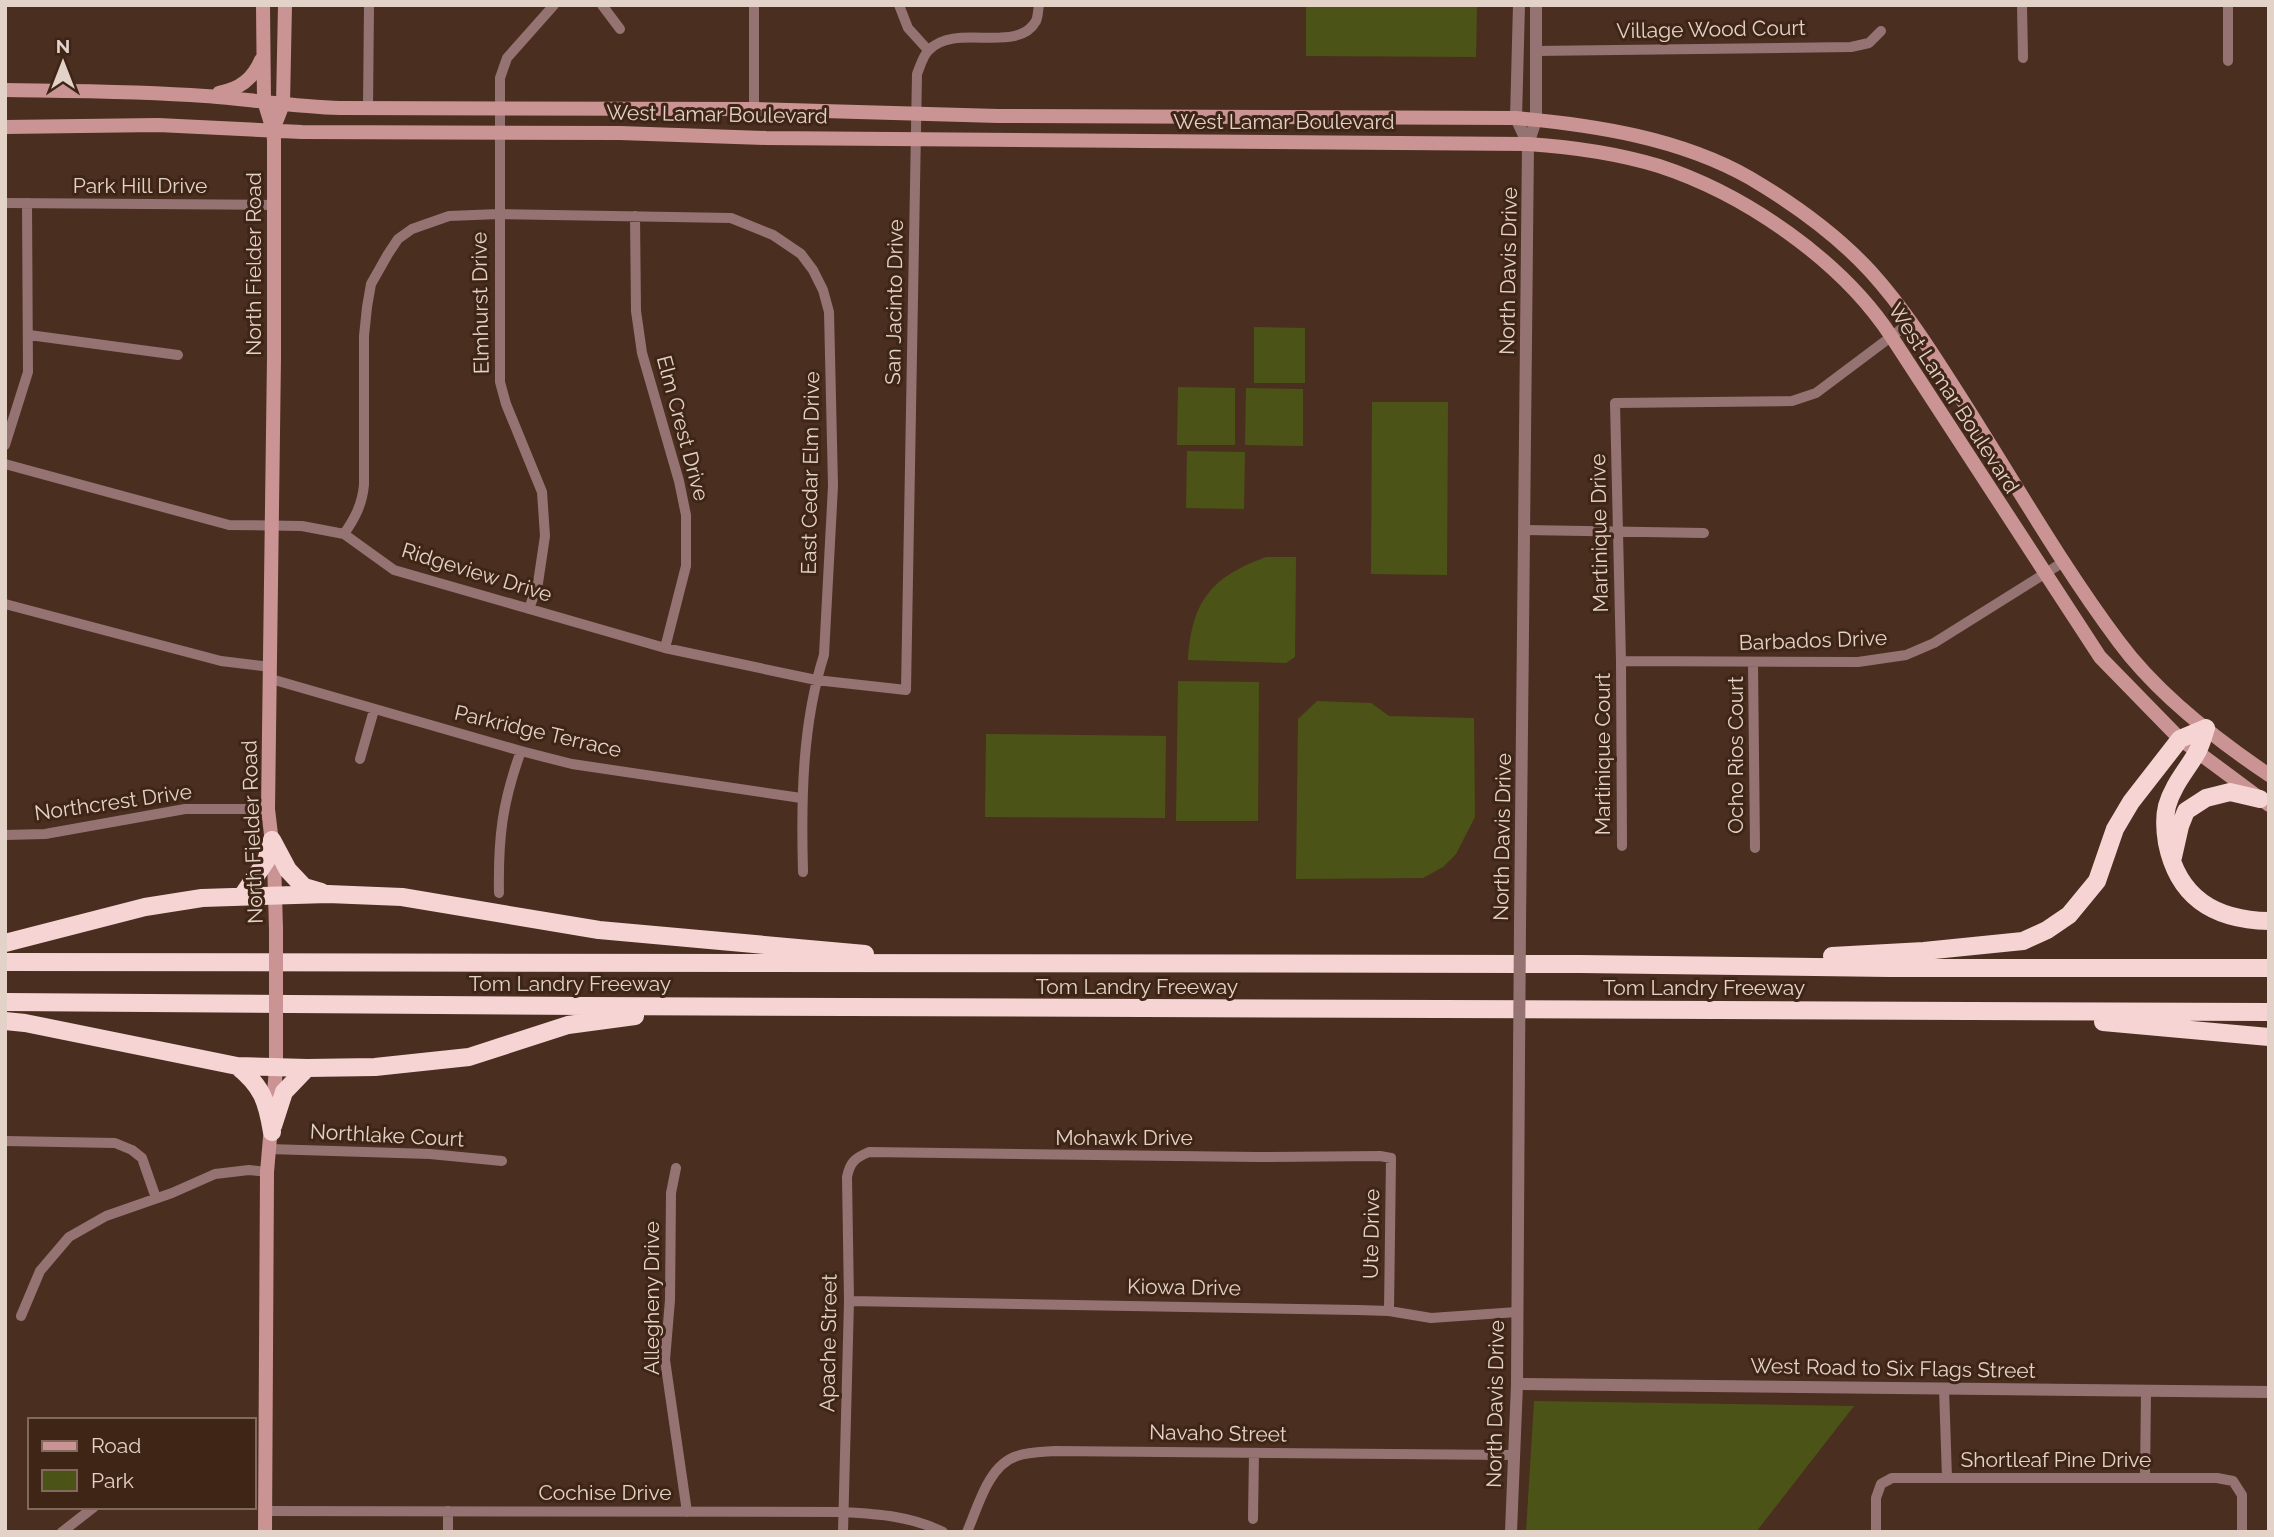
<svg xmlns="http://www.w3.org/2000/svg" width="2274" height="1537" font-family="Raleway,sans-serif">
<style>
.green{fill:#4c5316}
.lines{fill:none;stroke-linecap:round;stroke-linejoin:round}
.minor{stroke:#967373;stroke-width:10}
.tertiary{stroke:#967373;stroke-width:12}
.secondary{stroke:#cb9494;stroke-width:14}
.motorway{stroke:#f7d4d4;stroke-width:18}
.tertiary-bridge{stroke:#967373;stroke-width:12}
.secondary-bridge{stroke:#cb9494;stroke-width:14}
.labels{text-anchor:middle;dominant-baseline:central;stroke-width:6;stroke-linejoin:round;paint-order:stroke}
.street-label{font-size:21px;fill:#e3d2c8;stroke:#3f2516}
</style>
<rect width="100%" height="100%" fill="#4a2f20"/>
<path class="green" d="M1306,5H1477L1476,57L1306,56Z
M1254,327L1305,328V383H1254Z
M1178,387L1235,388V445H1177Z
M1246,388L1303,389V446L1245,445Z
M1372,402H1448L1447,575L1371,574Z
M1187,451L1245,452L1244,509L1186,508Z
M1266,557H1296L1295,657L1286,663L1188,660C1192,601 1211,577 1266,557Z
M1178,681L1259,682L1258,821H1176Z
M1317,701L1371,703L1389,716L1474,718L1475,817L1456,854L1443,867L1423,878L1296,879L1298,719Z
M986,734L1166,736L1165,818L985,817Z
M1534,1401L1854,1406L1756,1532H1526Z"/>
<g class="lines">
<path class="minor" d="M602,5L620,29
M754,5V109
M899,5L908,28L928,50
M2022,5L2023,58
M1535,51L1851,47L1869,43L1881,31
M2228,61V5
M368,108L369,5
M5,203L274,205
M635,216L636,311L642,353L679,481L686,515V566L665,648
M29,335L178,355
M5,445L28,372L27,203
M5,464L229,525L302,526L344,534L394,570L665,648L816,680L906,690L917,74C920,67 923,55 929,50C956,22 1017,55 1036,21C1038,17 1038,10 1039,5
M1525,530L1704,533
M344,534C355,518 362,505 364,485V336L367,307L371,284L388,254L398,239L412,229L449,216L499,214L731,218L773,235L801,254L813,270L823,290L829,312L833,486L824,655C802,724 801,800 803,872
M5,604L221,661L271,667
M529,609L538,583L545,536L542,492L506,404L500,382V78L507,58L554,5
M1621,661L1858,662L1906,655L1934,643L2065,561
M1753,663L1755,848
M271,679L521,751L572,764L801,798
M360,759L374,710
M5,835L45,834L185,809H268
M1622,846L1621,661L1615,403L1792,401L1816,393L1912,321
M499,893C498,839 502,803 521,751
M5,1141L115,1143L132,1150L142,1158L156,1198
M269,1149L430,1154L502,1161
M676,1168L671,1193L670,1300L665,1360L687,1512
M849,1301L1358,1310L1389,1311L1431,1318L1517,1312
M21,1316L40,1271L69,1237L106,1216L172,1193L215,1174L249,1170L267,1172
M1944,1388L1947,1478
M2145,1478L2146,1390
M265,1511L843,1512C878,1514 911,1516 943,1532
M1253,1519L1254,1453
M62,1532L94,1507
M448,1532V1511
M843,1532L849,1301L847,1177C850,1162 855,1158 869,1152L1257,1157L1380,1156L1391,1158L1389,1311
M967,1532C978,1507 988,1465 1017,1456C1028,1452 1043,1452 1055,1451L1513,1455
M1876,1532V1498L1881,1484L1892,1478H2217L2233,1481L2242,1495V1532"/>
<path class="tertiary" d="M1519,5L1516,118L1528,144
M1520,924L1528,144L1536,120V5
M1517,1384L2269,1392
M1511,1532L1517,1384L1519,1059"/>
<path class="secondary" d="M263,5L264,101L273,130L274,140V357L268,809L274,860L276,929
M5,90C72,91 139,91 205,96C250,99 295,107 340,108L754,109L998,116L1516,118C1594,125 1680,138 1750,178C1794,204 1837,235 1871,272C1908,313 1936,359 1966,406C2016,485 2063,567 2119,642C2156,692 2217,740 2269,775
M219,93C240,89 253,79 261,60
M5,127L158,125L302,132L620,133L766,138L1528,144C1573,147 1616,153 1659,166C1745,194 1841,260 1891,336L2100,657L2180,739L2269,805
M273,130L283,104L285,5
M265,1532L267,1172L276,1069V1039"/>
<path class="motorway" d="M2206,728C2203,737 2201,746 2196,754C2186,771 2173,785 2167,806C2164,818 2165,831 2167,843C2178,898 2215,920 2269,921
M272,840L288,870L304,887L321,892
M2173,857L2180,826L2186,811L2206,798L2230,792L2260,799
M242,896L266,861L272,840
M5,943L145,907L202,898L328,894L402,897L599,930L865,954
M1832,956L1924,951L2023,941L2047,930L2069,915L2097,881L2115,829L2131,802L2180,739L2206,728
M5,962L1580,964L1889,968H2269
M5,1002L585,1006L2269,1012
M5,1021L25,1023L237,1066L307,1068L375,1067L469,1057L568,1025L635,1016
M2103,1022L2269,1037
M237,1066C262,1086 267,1101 272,1132
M273,1126L284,1092L307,1068"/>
<path class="tertiary-bridge" d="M1519,1059L1520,924"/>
<path class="secondary-bridge" d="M276,1039V929"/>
</g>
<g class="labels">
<g class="street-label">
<text transform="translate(1711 29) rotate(-1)">Village Wood Court</text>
<text transform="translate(717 114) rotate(1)">West Lamar Boulevard</text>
<text x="1284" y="121">West Lamar Boulevard</text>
<text x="140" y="185">Park Hill Drive</text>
<text transform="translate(253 264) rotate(-90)">North Fielder Road</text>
<text transform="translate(1508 271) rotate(-89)">North Davis Drive</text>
<text transform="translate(894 302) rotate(-89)">San Jacinto Drive</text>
<text transform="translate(480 303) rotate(-91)">Elmhurst Drive</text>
<text transform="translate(1954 398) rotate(57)">West Lamar Boulevard</text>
<text transform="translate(683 428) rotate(75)">Elm Crest Drive</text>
<text transform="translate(810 473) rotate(-89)">East Cedar Elm Drive</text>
<text transform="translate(1599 533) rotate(-91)">Martinique Drive</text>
<text transform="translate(477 572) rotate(17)">Ridgeview Drive</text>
<text transform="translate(1813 640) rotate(-2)">Barbados Drive</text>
<text transform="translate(538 731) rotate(13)">Parkridge Terrace</text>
<text transform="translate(1602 754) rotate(-90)">Martinique Court</text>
<text transform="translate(1735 755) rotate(-90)">Ocho Rios Court</text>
<text transform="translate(113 802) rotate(-8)">Northcrest Drive</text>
<text transform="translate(252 832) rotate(-92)">North Fielder Road</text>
<text transform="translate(1502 837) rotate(-89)">North Davis Drive</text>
<text x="570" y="983">Tom Landry Freeway</text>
<text x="1137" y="986">Tom Landry Freeway</text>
<text x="1704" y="987">Tom Landry Freeway</text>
<text transform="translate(387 1135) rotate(3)">Northlake Court</text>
<text x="1124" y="1137">Mohawk Drive</text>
<text transform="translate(1371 1234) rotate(-89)">Ute Drive</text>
<text transform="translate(1184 1287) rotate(1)">Kiowa Drive</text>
<text transform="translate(651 1298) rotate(-90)">Allegheny Drive</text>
<text transform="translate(828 1343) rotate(-89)">Apache Street</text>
<text transform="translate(1893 1368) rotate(1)">West Road to Six Flags Street</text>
<text transform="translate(1495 1404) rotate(-89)">North Davis Drive</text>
<text transform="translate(1218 1433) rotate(1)">Navaho Street</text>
<text x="2056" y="1459">Shortleaf Pine Drive</text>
<text x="605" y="1492">Cochise Drive</text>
</g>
</g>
<rect width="2274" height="1537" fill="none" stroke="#e3d2c8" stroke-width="14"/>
<rect x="28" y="1418" width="228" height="91" fill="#3f2516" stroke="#816a5d" stroke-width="2"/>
<rect x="42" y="1441" width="35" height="10" fill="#cb9494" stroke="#816a5d" stroke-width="2"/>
<text x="91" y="1453" font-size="21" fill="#e3d2c8">Road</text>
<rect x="42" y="1470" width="35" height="21" fill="#4c5316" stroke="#816a5d" stroke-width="2"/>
<text x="91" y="1488" font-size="21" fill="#e3d2c8">Park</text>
<g transform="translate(63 63)" stroke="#3f2516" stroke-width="5" paint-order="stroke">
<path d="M0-5L12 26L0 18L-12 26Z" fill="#e3d2c8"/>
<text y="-10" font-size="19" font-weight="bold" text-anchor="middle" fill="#e3d2c8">N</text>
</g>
</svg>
